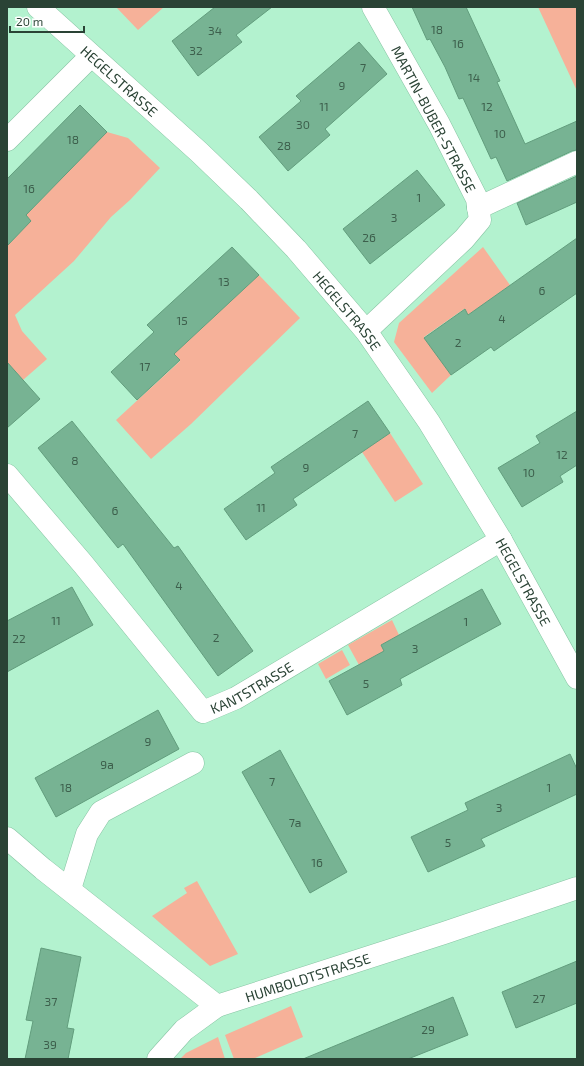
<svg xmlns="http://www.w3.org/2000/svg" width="584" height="1066" font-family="'Exo 2',sans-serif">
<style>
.green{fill:#f6b199}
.building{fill:#77b393;stroke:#629d7d}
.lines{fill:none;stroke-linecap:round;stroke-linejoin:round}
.minor-casing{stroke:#87c4a3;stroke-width:23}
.minor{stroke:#fff;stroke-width:22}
.labels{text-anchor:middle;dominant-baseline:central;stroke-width:3.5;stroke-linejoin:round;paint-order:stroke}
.number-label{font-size:12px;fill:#3d5f4c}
.street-label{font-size:14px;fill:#2a4335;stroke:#fff}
</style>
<rect width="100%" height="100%" fill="#b3f2cf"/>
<path class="green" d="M116,7H164L138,30Z
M538,7H577V91Z
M107,132L128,138L160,168L130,200L111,217L74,261L15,315L22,331L47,359L23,380L7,362V246L31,221L26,215Z
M483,247L510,285L468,315L464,309L424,337L451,375L432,393L394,342L399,323Z
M259,275L300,318L191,424L151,459L116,420L180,361L174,354Z
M390,433L423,484L395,502L362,452Z
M392,620L399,635L381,645L384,651L359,665L348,645Z
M342,650L350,665L326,679L318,664Z
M197,881L238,954L210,966L152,916L187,893L184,888Z
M291,1006L303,1037L253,1059H234L225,1035Z
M218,1037L225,1059H180L186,1053Z"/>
<path class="building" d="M215,7H272L236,35L242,42L198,76L172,41Z
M412,7H466L500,81L497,82L525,144L577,121V150L572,151L507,181L496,157L491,159L463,98L459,99L445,67L430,39L427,40Z
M359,42L387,74L325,129L330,135L288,171L259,137L301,101L296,96Z
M80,105L107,132L26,215L31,221L7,246V179Z
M417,170L445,205L370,264L343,229Z
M577,176V202L526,225L517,203Z
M577,238V293L494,351L491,347L451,375L424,338L465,309L468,315Z
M232,247L259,275L174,354L180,360L137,400L111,372L154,332L147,325Z
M7,362L40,399L7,428Z
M368,401L390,433L293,499L297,505L246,540L224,509L275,473L271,467Z
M577,411V465L560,476L563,482L522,507L498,468L540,443L536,436Z
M72,421L174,548L178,546L253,651L218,676L123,544L118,548L38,448Z
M72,587L93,625L7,672V621Z
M482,589L501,624L400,679L402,685L347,715L329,681L384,651L381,645Z
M158,710L179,749L56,817L35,778Z
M280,750L347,872L310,893L242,772Z
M570,754L577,769V794L481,839L485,846L428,872L411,837L468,810L465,803Z
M41,948L81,957L67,1028L74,1029L68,1059H25L33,1021L26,1020Z
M577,961V1003L516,1028L502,992Z
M453,997L468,1035L408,1059H303Z"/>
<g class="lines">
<g class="minor-casing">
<g id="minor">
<path id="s1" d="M38,7L199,152L249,200L296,249L366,331L429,422L501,540L577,678"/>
<path d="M7,140L91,56"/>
<path d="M478,208L577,162"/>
<path d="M366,331L464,239L480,220L477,199L439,124L373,7"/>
<path id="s2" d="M7,475L83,564L203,712L236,698L501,540"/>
<path id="s3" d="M7,838L43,869L217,1006L444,933L577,888"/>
<path d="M70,889L87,834L101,812L193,763"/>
<path d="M158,1059L184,1030L217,1006"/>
</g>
</g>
<use href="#minor" class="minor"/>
</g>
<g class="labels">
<g class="number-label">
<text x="437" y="29">18</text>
<text x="215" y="30">34</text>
<text x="458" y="43">16</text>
<text x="196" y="50">32</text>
<text x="363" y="67">7</text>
<text x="474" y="77">14</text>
<text x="342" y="85">9</text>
<text x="324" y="106">11</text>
<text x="487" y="106">12</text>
<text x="303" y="124">30</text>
<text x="500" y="133">10</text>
<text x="73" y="139">18</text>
<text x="284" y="145">28</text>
<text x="29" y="188">16</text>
<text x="419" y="197">1</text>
<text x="394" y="217">3</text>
<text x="369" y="237">26</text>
<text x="224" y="281">13</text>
<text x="542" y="290">6</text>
<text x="502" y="318">4</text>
<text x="182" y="320">15</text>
<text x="458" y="342">2</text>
<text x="145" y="366">17</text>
<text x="355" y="433">7</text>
<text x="562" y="454">12</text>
<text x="75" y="460">8</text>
<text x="306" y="467">9</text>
<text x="529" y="472">10</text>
<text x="261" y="507">11</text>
<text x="115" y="510">6</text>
<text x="179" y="585">4</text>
<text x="56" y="620">11</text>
<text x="466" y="621">1</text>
<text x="216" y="637">2</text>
<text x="19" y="638">22</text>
<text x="415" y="648">3</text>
<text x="366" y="683">5</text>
<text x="148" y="741">9</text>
<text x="107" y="764">9a</text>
<text x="272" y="781">7</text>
<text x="66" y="787">18</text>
<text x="549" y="787">1</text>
<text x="499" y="807">3</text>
<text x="295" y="822">7a</text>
<text x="448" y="842">5</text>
<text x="317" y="862">16</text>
<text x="539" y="998">27</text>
<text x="51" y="1001">37</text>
<text x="428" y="1029">29</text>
<text x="50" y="1044">39</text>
</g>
<g class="street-label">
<text stroke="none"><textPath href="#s1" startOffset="110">HEGELSTRASSE</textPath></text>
<text transform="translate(434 119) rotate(62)">MARTIN-BUBER-STRASSE</text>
<text stroke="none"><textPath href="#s1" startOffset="434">HEGELSTRASSE</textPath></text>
<text stroke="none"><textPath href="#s1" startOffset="758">HEGELSTRASSE</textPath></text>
<text stroke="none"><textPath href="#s2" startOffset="362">KANTSTRASSE</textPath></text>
<text stroke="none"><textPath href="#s3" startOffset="364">HUMBOLDTSTRASSE</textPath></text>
</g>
</g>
<rect width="584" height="1066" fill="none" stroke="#2a4335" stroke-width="16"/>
<path d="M10 26v6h74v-6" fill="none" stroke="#2a4335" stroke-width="2"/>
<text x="16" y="26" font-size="12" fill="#2a4335" stroke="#ffffff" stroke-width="3" paint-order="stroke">20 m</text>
</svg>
